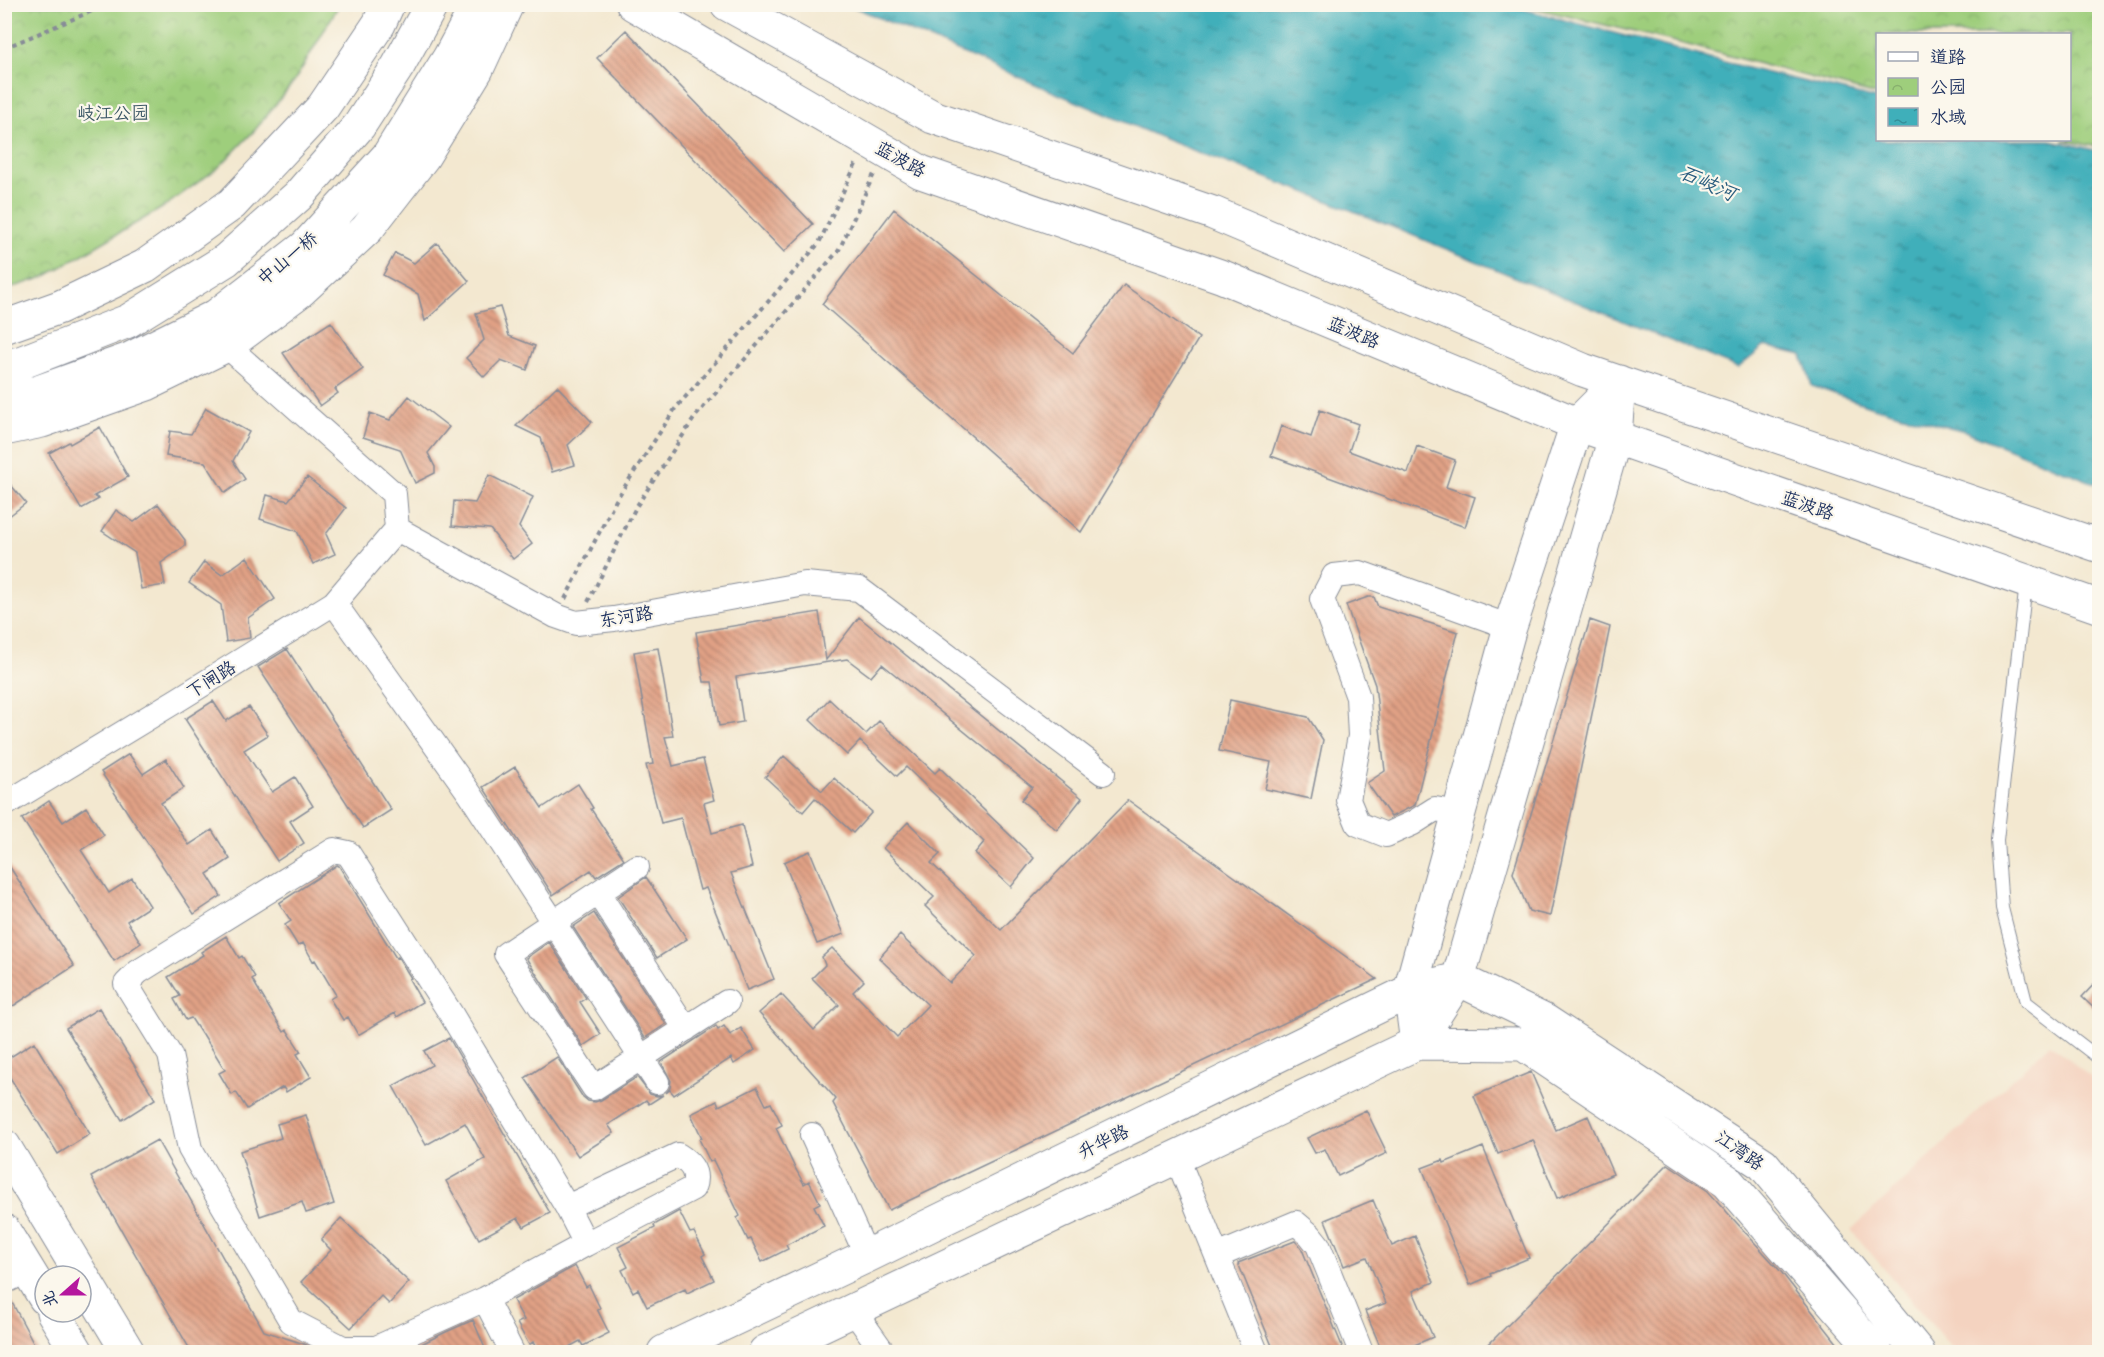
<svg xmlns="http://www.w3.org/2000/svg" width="2104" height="1357" font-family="Delius,'LXGW WenKai TC',sans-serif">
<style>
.built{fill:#f4d3c0}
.park{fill:url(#park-crowns);stroke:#5c7e6d;stroke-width:1.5}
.water{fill:url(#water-ripples);stroke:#2d6f8c;stroke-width:1.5}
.building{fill:url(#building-back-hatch)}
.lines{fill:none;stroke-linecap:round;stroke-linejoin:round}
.lane-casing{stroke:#878c97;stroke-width:14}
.street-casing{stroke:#878c97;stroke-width:26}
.secondary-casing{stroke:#878c97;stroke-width:35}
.path{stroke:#878c97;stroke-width:4;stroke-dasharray:4.5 4.5;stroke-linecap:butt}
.lane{stroke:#fff;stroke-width:12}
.street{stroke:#fff;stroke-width:24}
.secondary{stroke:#fff;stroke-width:33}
.labels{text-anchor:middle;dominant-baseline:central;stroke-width:4.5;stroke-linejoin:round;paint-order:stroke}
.park-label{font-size:18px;fill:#3c5766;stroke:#fbf7ec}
.street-label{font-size:18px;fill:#1b2f5e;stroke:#fbf7ec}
.water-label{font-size:20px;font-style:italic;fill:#285c7e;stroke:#fbf7ec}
</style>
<defs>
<pattern id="park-crowns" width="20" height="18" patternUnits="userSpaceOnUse" patternTransform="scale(1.5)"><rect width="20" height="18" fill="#9ece7c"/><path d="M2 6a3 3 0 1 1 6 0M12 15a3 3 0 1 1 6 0" fill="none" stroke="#88b16e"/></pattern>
<pattern id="water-ripples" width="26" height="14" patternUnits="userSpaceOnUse" patternTransform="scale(1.5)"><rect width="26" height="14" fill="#3fafba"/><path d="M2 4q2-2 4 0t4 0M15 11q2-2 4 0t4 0" fill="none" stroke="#348f9a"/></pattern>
<pattern id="building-back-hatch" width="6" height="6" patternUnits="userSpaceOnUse" patternTransform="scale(1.5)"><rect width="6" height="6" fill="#e1a185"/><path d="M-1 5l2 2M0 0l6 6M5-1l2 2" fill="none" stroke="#b68470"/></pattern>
</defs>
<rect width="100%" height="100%" fill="#fbf7ec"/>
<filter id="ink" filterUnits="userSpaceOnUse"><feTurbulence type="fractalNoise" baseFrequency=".0167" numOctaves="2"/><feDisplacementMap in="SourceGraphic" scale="12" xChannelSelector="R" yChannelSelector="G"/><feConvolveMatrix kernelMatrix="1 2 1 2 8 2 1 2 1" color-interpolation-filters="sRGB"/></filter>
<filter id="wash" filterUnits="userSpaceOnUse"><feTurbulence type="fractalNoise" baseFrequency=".008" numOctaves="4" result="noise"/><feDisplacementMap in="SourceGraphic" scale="24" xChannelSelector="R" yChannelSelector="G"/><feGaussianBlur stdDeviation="1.35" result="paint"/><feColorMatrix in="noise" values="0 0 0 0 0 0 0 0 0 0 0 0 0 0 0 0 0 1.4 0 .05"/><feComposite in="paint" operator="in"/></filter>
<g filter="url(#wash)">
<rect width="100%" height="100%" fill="#f3e8d0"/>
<path class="built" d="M2050,1044L2099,1084V1352H1955L1851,1230Z"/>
<path class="park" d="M5,5H339L295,80L255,130L218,168L162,208L44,277L5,290Z
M1522,5H2099V147L2062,140H2070V34H1878L1877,95L1684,44Z"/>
<path class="water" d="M849,5H1507L1751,69L1877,99L1878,140H2051L2099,151V485L1965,431L1873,407L1812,386L1802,355L1765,346L1738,368L1336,204L1169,141Z"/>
<g id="blocks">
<path class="building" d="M626,30L813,224L784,252L597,58Z
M894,209L1073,353L1124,285L1199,338L1081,532L822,304Z
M437,243L469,281L425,321L418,294L383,275L395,253L414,263Z
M500,307L509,336L535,346L527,370L501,360L484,377L466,358L484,340L476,313Z
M331,322L363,369L335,389L338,393L320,406L283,353Z
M557,386L592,422L568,445L575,465L552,472L541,438L516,426Z
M409,396L449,427L428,453L435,467V473L415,483L400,449L363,437L370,413L390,420Z
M206,408L249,432L233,461L245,479L225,493L205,462L166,456L170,431L191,434Z
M1320,410L1358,424L1349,451L1408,473L1417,446L1455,460L1446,487L1475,497L1465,527L1271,456L1281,426L1311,437Z
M100,427L128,477L94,496L99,499L81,509L49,453L69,442L70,444Z
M489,475L533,497L519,527L532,544L513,559L490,529L452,526L454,501L475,503Z
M4,477L26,503L4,520Z
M307,477L346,508L326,534L335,554L313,564L297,531L260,519L267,495L288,501Z
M158,504L185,540V546L161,563L165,585L141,589L135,553L102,531L116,510L134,522Z
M247,557L275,599L248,618L250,638L226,642L221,605L189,583L204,562L222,575Z
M1368,597H1374L1378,607L1458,632L1415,805L1391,817L1367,783L1385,771L1375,685L1346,605Z
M819,612L826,660L859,617L1082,798L1057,830L1021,800L1032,787L882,664L871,677L847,659L736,677L743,722L719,726L712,682H704L696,632Z
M1590,620L1610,627L1550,916L1529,911L1513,873Z
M658,648L673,736L665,737L673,766L703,759L714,800L704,803L712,833L742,825L752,867L731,873L774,979L747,990L706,888L700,890L681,818L661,823L646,765L653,764L634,652Z
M287,649L391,810L363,828L258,667Z
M829,699L866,734L879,721L935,773L940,768L1034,858L1011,887L975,853L984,842L906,767L897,776L860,741L847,755L810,720Z
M1230,700L1308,717L1323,740L1311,799L1265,789L1271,762L1219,751Z
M213,701L226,721L249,707L268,735L244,750L272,792L295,777L313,806L290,821L304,843L277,861L185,719Z
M129,754L143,774L166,759L184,788L161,803L189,845L212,830L230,859L207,874L221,896L194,914L101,772Z
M784,756L822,791L834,778L872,812L853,833L815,798L803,812L765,777Z
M515,767L542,808L578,784L593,808L591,809L624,859L596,877L591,870L553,895L483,787Z
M1128,800L1377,979L889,1210L833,1103L836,1099L759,1013L781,994L814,1030L839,1005L812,978L825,965L822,957L832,948L864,981L853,992L897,1037L928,1005L879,958L900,935L950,983L976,956L925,906L934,897L883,848L908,822L940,854L931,863L1001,930Z
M49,801L63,822L86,807L104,835L81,850L109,893L132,878L150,906L127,921L141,943L114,961L22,819Z
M810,851L844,934L817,944L784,862Z
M4,858L74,966L4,1012Z
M337,865L339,866L396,958L398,957L411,978L409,979L422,1002L397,1017L395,1013L358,1035L348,1017L343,1020L330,999L336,995L315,960L313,961L303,943L298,946L285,925L291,921L279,903Z
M646,877L687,939L657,958L618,897Z
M594,913L666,1024L645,1038L573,927Z
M226,936L239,958L242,956L255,977L252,979L271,1011L284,1032L287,1030L301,1052L297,1054L311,1077L286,1092L283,1087L247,1109L236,1092L232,1095L219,1073L225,1070L203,1034L202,1035L191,1018L186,1020L174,999L180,996L168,977L203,955L201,952Z
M549,942L586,998L580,1002L601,1034L583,1046L526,958Z
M2100,978V1014L2082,997Z
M99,1008L155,1099L122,1120L66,1028Z
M716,1026L718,1030L724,1026L730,1035L741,1028L755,1050L734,1064L731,1058L674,1095L670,1090L666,1093L670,1088L671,1081L661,1062Z
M449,1038L550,1213L524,1227L518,1218L479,1239L446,1181L485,1159L465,1123L426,1145L393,1086L432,1065L424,1051Z
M34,1042L90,1134L58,1154L4,1068V1061Z
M557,1057L582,1096L588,1101L595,1102L601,1100L637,1077L650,1094L657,1096L663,1095L649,1104L646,1100L608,1125L614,1133L578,1156L525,1078Z
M1531,1072L1556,1130L1588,1116L1613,1174L1557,1198L1533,1140L1498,1154L1474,1096Z
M757,1087L766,1105L771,1103L782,1125L776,1128L794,1166L804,1184L809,1181L820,1203L814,1206L824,1226L786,1245L788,1249L762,1262L751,1239L748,1240L737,1218L740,1216L713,1160L710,1162L699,1139L702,1138L691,1114L717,1101L719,1106Z
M1366,1110L1387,1153L1338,1176L1325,1149L1315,1153L1307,1138Z
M306,1115L334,1204L306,1213L302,1202L260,1216L240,1151L281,1138L277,1124Z
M157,1140L264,1331L304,1344L321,1353H192L91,1177Z
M1483,1147L1529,1258L1490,1274L1491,1276L1470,1285L1422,1168L1443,1160L1444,1163Z
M1668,1164L1708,1191L1782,1273L1845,1353H1480Z
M1373,1200L1392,1246L1415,1236L1434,1282L1413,1291L1433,1337L1396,1353H1383L1365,1311L1386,1303L1367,1257L1344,1266L1325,1220Z
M679,1211L690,1233L694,1232L705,1254L702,1256L714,1280L687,1293L685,1289L647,1307L638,1289L633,1292L622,1270L628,1267L618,1247L655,1228L654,1225Z
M341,1218L409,1282L389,1304L381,1296L351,1328L301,1282L331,1250L321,1240Z
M1295,1241L1301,1247L1345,1353H1275L1238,1263Z
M575,1266L586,1287L589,1285L600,1308L597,1309L609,1333L583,1346L580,1341L558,1353H538L533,1342L529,1345L517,1323L524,1320L513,1300Z
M8,1295L39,1353H4V1296Z
M473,1320L487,1353H403L446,1332Z"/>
</g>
</g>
<g filter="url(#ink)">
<use href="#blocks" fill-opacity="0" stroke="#878c97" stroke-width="1.5"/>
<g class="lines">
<g class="lane-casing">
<path id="lane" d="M2026,583L1997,840L2002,908L2026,1002L2100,1059"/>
</g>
<g class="street-casing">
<path id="street" d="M220,332L227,346L394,494L397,529
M397,529L556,616L576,623L614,619L805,584L859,589L1103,773
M334,603L470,794L657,1082
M4,805L179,699L334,603L397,529
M1458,813L1435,809L1413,823L1386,835L1358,824L1348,800L1360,736L1358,697L1322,599L1334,576L1360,573L1510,627
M334,850L348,853L451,1014L567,1207L586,1244L485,1299L376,1348H343L291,1321L190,1149L170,1055L126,984L138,972Z
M637,867L506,954L594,1088L727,1002
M598,893L686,1029
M812,1135L867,1256
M1177,1158L1256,1352
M567,1207L678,1155C691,1163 699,1172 693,1188L586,1244
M1217,1256L1296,1223L1310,1235L1318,1245L1361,1352
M4,1282L28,1270
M485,1299L512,1352
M854,1311L883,1352"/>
</g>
<g class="secondary-casing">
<path id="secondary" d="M633,4L921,172L1223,277L1577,424L2100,607
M727,4L933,117L1213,213L1583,370L2100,546
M4,327L60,307L145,266L232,204L323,107L379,24L388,4
M4,366L20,363L128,321L226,260L298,196L359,126L398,66L432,4
M1619,382L1615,437L1458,979L1417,1043L1410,991L1510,627L1577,424Z
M4,400L38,392L130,359L216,316L305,247L388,156L449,58L478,4
M4,429L42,421L147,384L229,344L300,291L367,229L423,157L477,69L507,4
M4,1146L128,1352
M4,1231L45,1298
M53,1312L77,1352
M664,1352L867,1256L1410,991L1458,979L1545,1021L1763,1164L1918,1352
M765,1352L1417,1043L1523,1044L1727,1181L1876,1352"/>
</g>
<path class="path" d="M4,48L109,4
M565,599L616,500L675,409L819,243L857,162
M588,602L636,507L695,417L839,250L875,172"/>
<use href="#lane" class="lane"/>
<use href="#street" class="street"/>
<use href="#secondary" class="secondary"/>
</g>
</g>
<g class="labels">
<g class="park-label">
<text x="113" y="112">岐江公园</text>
</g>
<g class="street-label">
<text transform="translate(901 159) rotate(29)">蓝波路</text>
<text transform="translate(287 258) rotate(-40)">中山一桥</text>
<text transform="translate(1354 332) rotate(23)">蓝波路</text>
<text transform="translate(1808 505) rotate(19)">蓝波路</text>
<text transform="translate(626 616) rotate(-9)">东河路</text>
<text transform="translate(211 679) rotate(-32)">下闸路</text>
<text transform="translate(1103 1141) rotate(-26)">升华路</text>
<text transform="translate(1740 1150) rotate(35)">江湾路</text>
</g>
<g class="water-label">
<text transform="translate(1708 182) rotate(24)">石岐河</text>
</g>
</g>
<rect width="2104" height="1357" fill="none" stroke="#fbf7ec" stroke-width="24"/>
<rect x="1876" y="33" width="195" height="108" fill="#fbf7ec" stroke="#a1a7b3" stroke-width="1.5"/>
<rect x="1888" y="52" width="30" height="9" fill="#ffffff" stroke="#a1a7b3" stroke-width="1.5"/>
<text x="1930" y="63" font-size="18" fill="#1b2f5e">道路</text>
<rect x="1888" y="78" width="30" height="18" fill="url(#park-crowns)" stroke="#a1a7b3" stroke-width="1.5"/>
<text x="1930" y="93" font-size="18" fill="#1b2f5e">公园</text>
<rect x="1888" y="108" width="30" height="18" fill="url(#water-ripples)" stroke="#a1a7b3" stroke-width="1.5"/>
<text x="1930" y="123" font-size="18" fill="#1b2f5e">水域</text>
<g transform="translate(63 1294) rotate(249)"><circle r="28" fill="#fbf7ec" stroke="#a1a7b3" stroke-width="1.5"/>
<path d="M0-4.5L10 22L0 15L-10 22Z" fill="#b5179e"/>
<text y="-9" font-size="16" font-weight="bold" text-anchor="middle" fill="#1b2f5e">北</text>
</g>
</svg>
